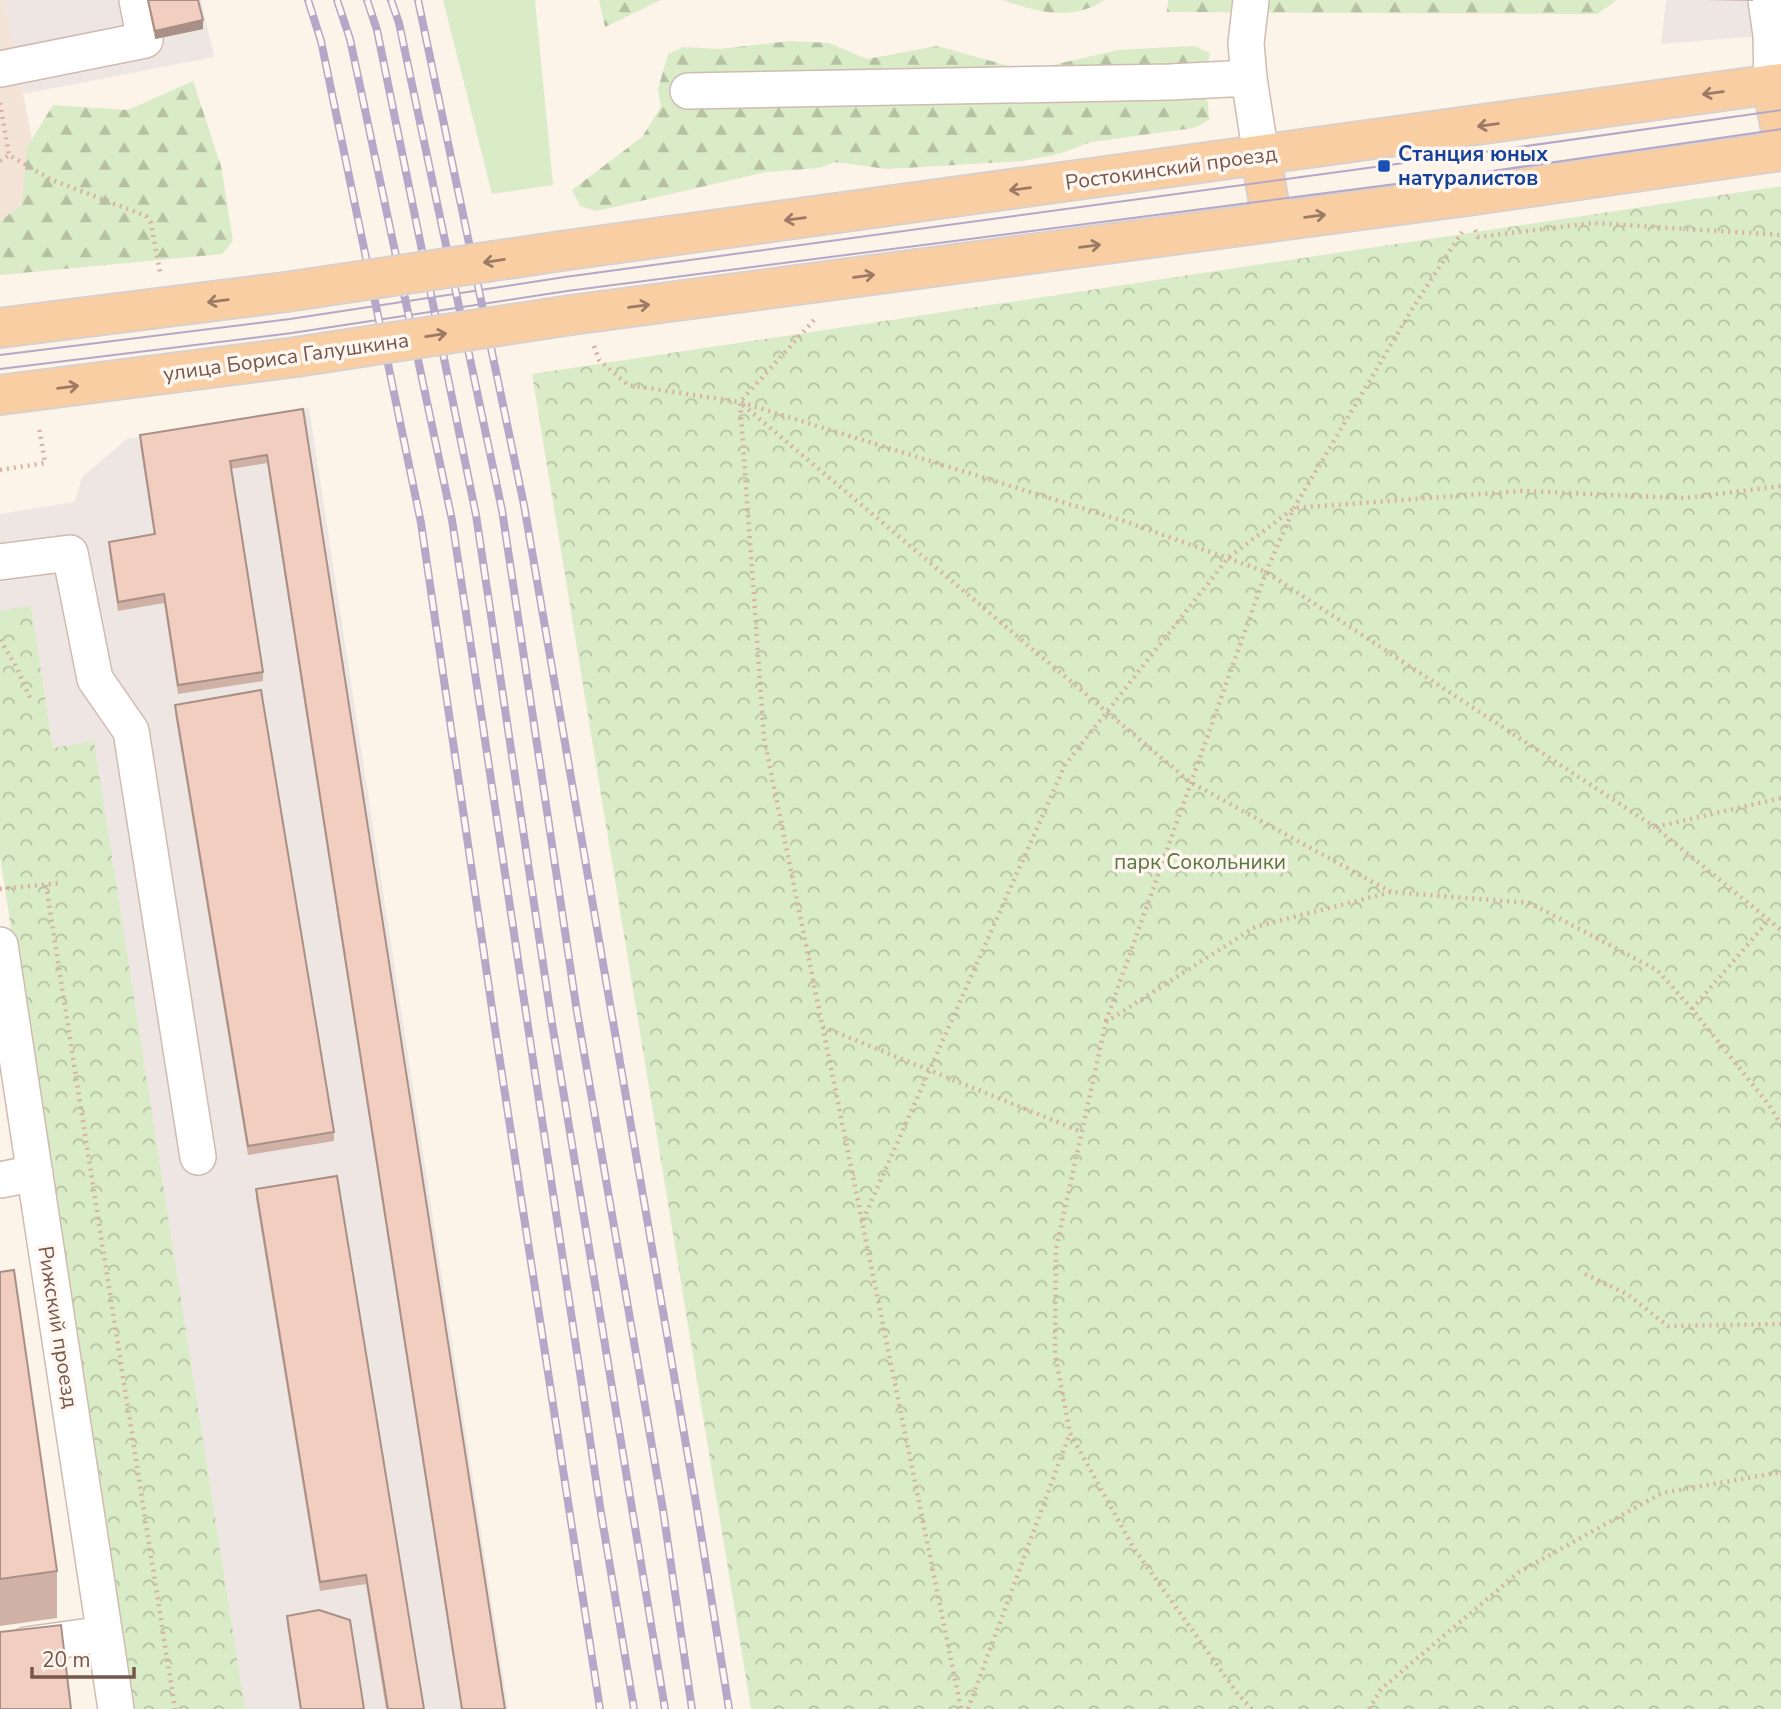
<svg xmlns="http://www.w3.org/2000/svg" width="1781" height="1709" font-family="'Nunito Sans',sans-serif">
<style>
.residential{fill:#f4e4d8}
.industrial{fill:#eee6e2}
.grass{fill:#daebc7}
.forest{fill:url(#forest-firs)}
.park{fill:url(#park-crowns)}
.lines{fill:none;stroke-linecap:round;stroke-linejoin:round}
.minor-casing{stroke:#d1bbb1;stroke-width:38}
.major-casing{stroke:#d9d0cd;stroke-width:42}
.path{stroke:#d7b1a4;stroke-width:4.5;stroke-dasharray:2 5;stroke-linecap:butt}
.minor{stroke:#fff;stroke-width:35}
.major{stroke:#f9cea3;stroke-width:38}
.tram{stroke:#b4a7c7;stroke-width:2}
.rail-casing{stroke:#b4a7c7;stroke-width:8}
.rail{stroke:#fff7f0;stroke-width:5;stroke-dasharray:16;stroke-linecap:butt}
.major-bridge-casing{stroke:#d9d0cd;stroke-width:42;stroke-linecap:butt}
.major-bridge{stroke:#f9cea3;stroke-width:38}
.wall{fill:#d0b1a6}
.shaded-wall{fill:#a99087}
.building{fill:#f2cec1;stroke:#a99087;stroke-width:2}
.oneway{stroke:#9e7a66}
.transit-dot{fill:#1a4fb4;stroke:#fff7f0;stroke-width:2.5}
.labels{text-anchor:middle;dominant-baseline:central;stroke-width:7;stroke-linejoin:round;paint-order:stroke}
.transit-label{font-size:21px;font-weight:bold;fill:#164399;stroke:#fff7f0;text-anchor:start}
.street-label{font-size:21px;fill:#77564c;stroke:#fff7f0}
.park-label{font-size:21px;fill:#587741;stroke:#fff7f0}
</style>
<defs>
<pattern id="forest-firs" width="22" height="20" patternUnits="userSpaceOnUse" patternTransform="scale(1.75)"><rect width="22" height="20" fill="#daebc7"/><path d="M5 1l3.5 6h-7zM16 11l3.5 6h-7z" fill="#b6c1a4"/></pattern>
<pattern id="park-crowns" width="20" height="18" patternUnits="userSpaceOnUse" patternTransform="scale(1.75)"><rect width="20" height="18" fill="#daebc7"/><path d="M2 6a3 3 0 1 1 6 0M12 15a3 3 0 1 1 6 0" fill="none" stroke="#b6c1a4"/></pattern>
</defs>
<rect width="100%" height="100%" fill="#fcf3e9"/>
<path class="residential" d="M0,0H5L55,259L0,267Z"/>
<path class="industrial" d="M5,0H201L214,57L23,94Z
M1666,0H1781L1771,35L1661,44Z
M309,408L508,1709H245L94,742L53,748L31,607L0,611V514L75,502L82,477L127,439Z"/>
<path class="grass" d="M443,0H535L553,185L492,194Z"/>
<path class="forest" d="M599,0H661L605,27Z
M1002,0H1105C1070,22 1039,12 1002,0Z
M1168,0H1617L1597,14L1167,12Z
M790,41L829,43L867,59L937,46L1027,71L1118,50L1194,46L1210,53L1202,87L1208,103L1209,120L1194,128L1091,142L1059,154L1023,161L887,169L835,162L819,168L766,172L597,211L580,206L572,190L642,137L661,107L658,89L668,54L683,47L719,49Z
M193,81L221,166L233,241L222,254L0,275V221L22,205L27,147L53,105L128,110Z"/>
<path class="park" d="M1781,186V1709H751L532,374Z
M31,606L53,748L94,741L245,1709H132L0,857V611Z"/>
<g class="lines">
<g class="minor-casing">
<path id="minor" d="M1766,0L1771,35L1772,84
M0,69L145,40L137,0
M1249,78L1246,43L1251,0
M688,91L1170,82L1249,78L1261,156
M0,562L70,553L95,679L131,731L198,1157
M0,945L116,1709
M0,1180L35,1173
M26,1645L104,1634"/>
</g>
<g class="major-casing">
<path id="major" d="M1772,84L1781,130
M1261,156L1272,222
M561,251L1781,83
M571,315L1467,196L1781,151
M0,328L286,292
M0,395L296,357"/>
</g>
<path class="path" d="M0,103L9,155L52,180L146,216L151,223L160,272
M0,161L9,155
M1475,230L1478,237L1593,223L1781,235
M814,320L740,402L764,738L961,1709
M594,346L599,360L628,385L740,402L1130,523L1266,572L1655,827L1781,930
M743,405L1190,782L1391,892
M0,470L45,463L39,427
M0,640L17,668L30,698
M1656,827L1781,798
M46,885L175,1709
M0,889L60,883
M1692,1009L1769,920
M1106,1021L1266,572L1294,508L1414,306L1462,232
M823,1027L1082,1132
M863,1220L1065,765L1228,558L1294,508L1521,491L1685,498L1781,486
M1585,1274L1627,1294L1668,1326L1781,1324
M968,1709L1070,1433
M1252,1709L1237,1693L1133,1547L1070,1433L1055,1354L1056,1249L1106,1022L1255,927L1391,892L1530,903L1657,970L1692,1009L1769,1105L1781,1125
M1369,1709L1381,1689L1519,1572L1662,1493L1781,1472"/>
<use href="#minor" class="minor"/>
<use href="#major" class="major"/>
<path class="tram" d="M0,355L290,319L565,277L1463,155L1781,110
M0,369L292,333L567,291L1465,175L1781,129"/>
<g class="rail-casing">
<path id="rail" d="M308,0L321,41L421,523L495,1029L600,1709
M337,0L350,39L452,520L601,1513L634,1709
M367,0L377,30L476,515L551,1017L665,1709
M391,0L399,23L502,510L577,1012L663,1510L692,1709
M418,0L524,505L696,1503L729,1709"/>
</g>
<use href="#rail" class="rail"/>
<g class="major-bridge-casing">
<path id="major-bridge" d="M286,292L561,251
M296,357L571,315"/>
</g>
<use href="#major-bridge" class="major-bridge"/>
</g>
<path class="wall" d="M147,0H198L203,29L155,39Z
M1705,0H1753V1Z
M303,409L505,1709H461L267,463L231,469L263,672V681L178,694L164,603L118,611L109,550V542L154,535L140,444V435Z
M175,705L334,1132V1141L248,1155L175,713Z
M256,1189L424,1709H386L366,1584L320,1591L256,1198Z
M0,1272L57,1571V1618L0,1626Z
M287,1616L364,1709H300L287,1624Z"/>
<path class="shaded-wall" d="M203,20V29L155,39V31Z"/>
<path class="building" d="M148,0H198L203,20L155,31Z
M303,409L505,1709H462L267,455L230,461L263,672L178,685L164,594L118,602L109,542L155,534L140,435Z
M261,690L334,1132L248,1146L175,705Z
M337,1176L424,1709H388L366,1575L320,1582L256,1189Z
M14,1270L57,1571L0,1579V1272Z
M319,1610L350,1620L364,1709H301L287,1616Z
M61,1625L71,1709H0V1632Z"/>
<defs><path id="oneway-shaft" d="M-6 0H5M1.5-3L5.5 0L1.5 3" fill="none" stroke-width="1.6" stroke-linecap="round" stroke-linejoin="round" transform="scale(1.75)"/></defs>
<g class="oneway">
<use href="#oneway-shaft" transform="translate(1713 93) rotate(172)"/>
<use href="#oneway-shaft" transform="translate(1488 125) rotate(172)"/>
<use href="#oneway-shaft" transform="translate(1020 189) rotate(172)"/>
<use href="#oneway-shaft" transform="translate(1315 216) rotate(-8)"/>
<use href="#oneway-shaft" transform="translate(795 219) rotate(172)"/>
<use href="#oneway-shaft" transform="translate(1090 246) rotate(-8)"/>
<use href="#oneway-shaft" transform="translate(494 261) rotate(171)"/>
<use href="#oneway-shaft" transform="translate(864 276) rotate(-8)"/>
<use href="#oneway-shaft" transform="translate(218 301) rotate(173)"/>
<use href="#oneway-shaft" transform="translate(639 306) rotate(-8)"/>
<use href="#oneway-shaft" transform="translate(436 335) rotate(-9)"/>
<use href="#oneway-shaft" transform="translate(68 387) rotate(-7)"/>
</g>
<rect class="transit-dot" x="1377" y="159" width="14" height="14" rx="3.5"/>
<g class="labels">
<g class="transit-label">
<text x="1398" y="154">Станция юных<tspan x="1398" dy="24">натуралистов</tspan></text>
</g>
<g class="street-label">
<text transform="translate(1171 168) rotate(-8)">Ростокинский проезд</text>
<text transform="translate(286 357) rotate(-8)">улица Бориса Галушкина</text>
<text transform="translate(58 1327) rotate(81)">Рижский проезд</text>
</g>
<g class="park-label">
<text x="1200" y="862">парк Сокольники</text>
</g>
</g>
<path d="M32 1667v10h102v-10" fill="none" stroke="#77564c" stroke-width="3.5"/>
<text x="42" y="1667" font-size="21" fill="#77564c" stroke="#fff7f0" stroke-width="5" paint-order="stroke">20 m</text>
</svg>
